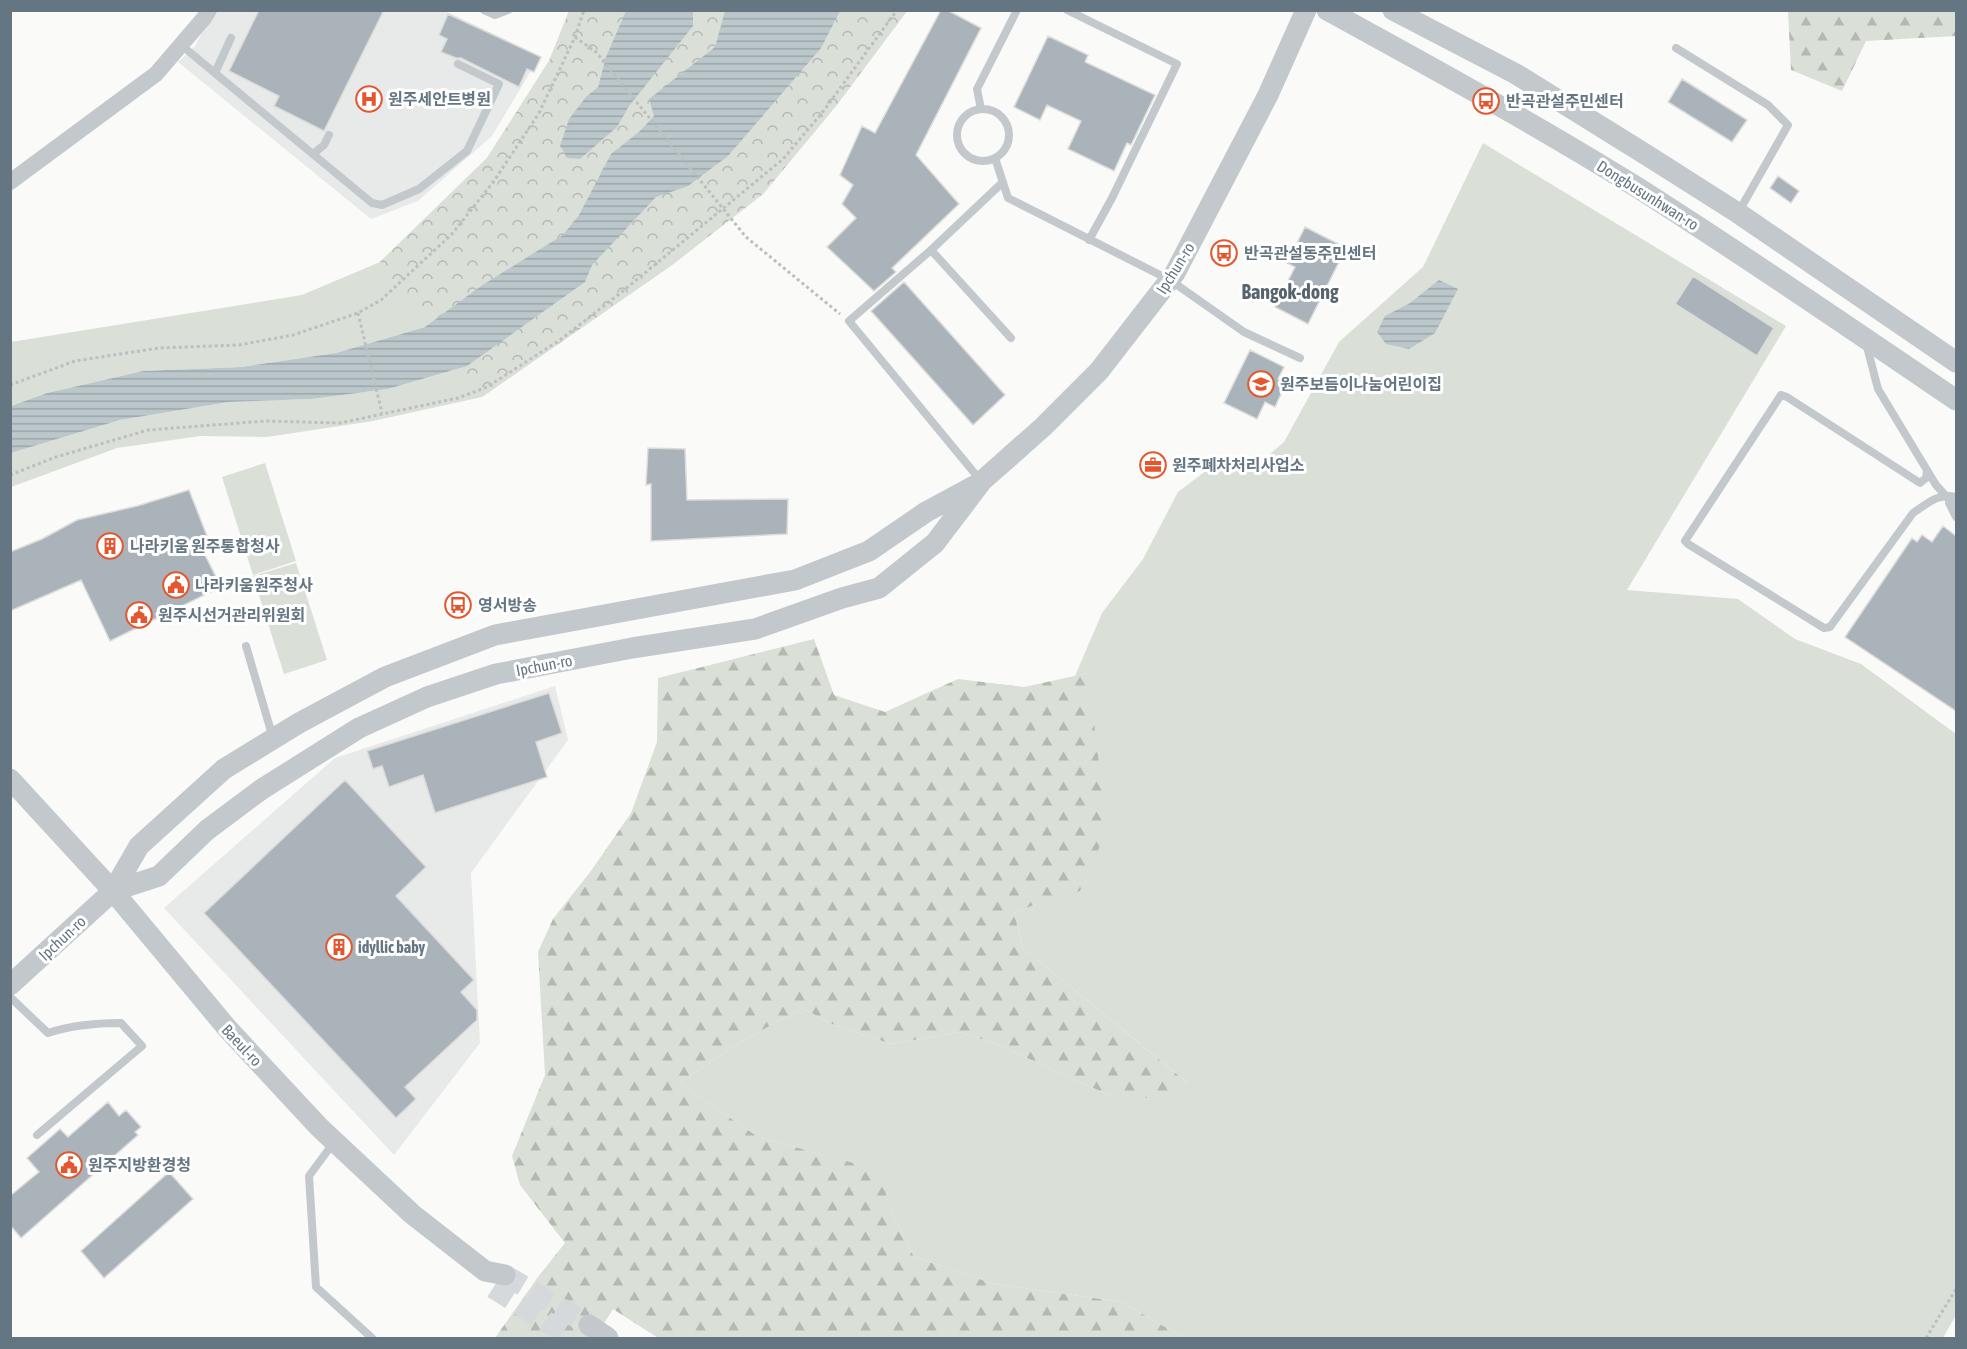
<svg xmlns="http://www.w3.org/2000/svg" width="1967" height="1349" font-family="'Asap Condensed','Noto Sans KR',sans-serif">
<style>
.built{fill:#e8e9e9}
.grass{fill:#dadfd7}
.forest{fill:url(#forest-firs)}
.park{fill:url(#park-crowns)}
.water{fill:url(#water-rules)}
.building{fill:#aab3b9;stroke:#dcdcda;stroke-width:1.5}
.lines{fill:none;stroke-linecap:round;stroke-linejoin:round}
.tertiary-tunnel{stroke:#d5d9db;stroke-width:21;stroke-dasharray:21 10;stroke-linecap:butt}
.path{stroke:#bbbfc2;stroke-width:3;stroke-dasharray:3 3;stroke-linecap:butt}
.service{stroke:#c3c8cc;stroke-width:8}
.minor{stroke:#c3c8cc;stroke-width:16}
.tertiary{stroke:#c3c8cc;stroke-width:21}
.labels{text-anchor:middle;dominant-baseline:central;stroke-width:6;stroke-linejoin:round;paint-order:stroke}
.poi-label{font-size:16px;font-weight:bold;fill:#657683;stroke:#fff;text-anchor:start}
.street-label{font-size:16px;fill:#657683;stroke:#fff}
.quarter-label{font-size:20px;font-weight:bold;fill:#57646e;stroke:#fff}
</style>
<defs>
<pattern id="forest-firs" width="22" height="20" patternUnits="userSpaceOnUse" patternTransform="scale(1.5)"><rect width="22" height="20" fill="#dadfd7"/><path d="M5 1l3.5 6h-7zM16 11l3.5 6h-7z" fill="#b4b9b4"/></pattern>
<pattern id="park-crowns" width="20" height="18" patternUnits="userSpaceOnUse" patternTransform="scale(1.5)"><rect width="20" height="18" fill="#dadfd7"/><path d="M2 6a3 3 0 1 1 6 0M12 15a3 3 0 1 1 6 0" fill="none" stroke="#b4b9b4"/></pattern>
<pattern id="water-rules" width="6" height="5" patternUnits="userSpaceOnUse" patternTransform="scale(1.5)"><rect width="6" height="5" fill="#bbc7cb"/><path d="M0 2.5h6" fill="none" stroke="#9ca6aa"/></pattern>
</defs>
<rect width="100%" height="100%" fill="#fafaf8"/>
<path class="built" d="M214,10L445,11L540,56L492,136L418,201L371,219L178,62L195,46Z
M555,686L568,740L471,873L480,1043L394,1155L164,908L335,758Z"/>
<path class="grass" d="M569,11H725L425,327L336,353L241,367L143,371L47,393L11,406V342L302,295L380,262L487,158L549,61Z
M907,11L836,106L763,194L672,265L482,397L373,421L267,437L200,436L117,448L11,487V453L120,420L229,402L312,399L388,389L467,366Z
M1483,143L1786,326L1627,590L1738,599L1795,639L1861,664L1956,734V1315L1943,1338H1184L1122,1302L994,1284L914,1257L891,1211L878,1170L758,1137L679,1083L739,1043L802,1008L832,1024L891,1044L960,1032L994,1043L1111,1096L1188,1083L1023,948L1014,913L1039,903L1088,673L1075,676L1102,613L1143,559L1178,492L1207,470L1256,466L1284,442L1339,342L1423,267Z
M265,463L296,561L253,575L222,477Z
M296,563L327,660L284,674L253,576Z"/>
<path class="forest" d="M1788,11H1956V36L1866,41L1842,91L1791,70Z
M814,639L834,695L885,712L958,679L1024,687L1088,673L1107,830L1080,891L1039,903L1014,913L1023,948L1189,1084L1163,1099L1111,1096L994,1043L960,1032L891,1044L832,1024L802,1008L739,1043L679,1083L758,1137L879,1170L891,1211L914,1257L994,1284L1122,1302L1184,1338H658L613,1309L595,1338H495L538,1277L565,1243L520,1185L512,1156L545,1075L538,952L553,919L591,871L631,813L657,742L658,678Z"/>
<path class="park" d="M569,11H907L836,106L763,194L672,265L482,397L425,327L380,262L487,158L549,61Z"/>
<path class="water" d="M626,11H693V26L629,106L617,127L580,159L568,158L560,146L569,119L586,97L598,87L606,57Z
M725,11H840L821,48L728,156L688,186L656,197L592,265L585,282L467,366L388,389L312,399L229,402L120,420L11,453V406L47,393L143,371L241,367L336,353L425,327L481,286L563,235L579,215L611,154L639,132L654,116L649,99L715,47Z
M1439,280L1458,289L1435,333L1409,349L1386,344L1377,332L1385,316L1410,303Z"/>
<path class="building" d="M259,10H384L324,131L274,106L279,96L229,71Z
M941,10H947L981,28L916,155L959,204L892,268L896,272L874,291L827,247L856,218L842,204L853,185L840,175L862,126L875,133Z
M448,14L541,57L534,72L527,69L519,87L461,58H456L441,52L447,39L439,35Z
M1048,36L1088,55L1085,62L1155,95L1131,145L1127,143L1114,171L1068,149L1081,121L1047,105L1040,120L1014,107Z
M1682,79L1747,120L1732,142L1668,102Z
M1778,176L1799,191L1791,203L1770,188Z
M1305,227L1346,248L1308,324L1275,307L1295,267L1287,263Z
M1693,276L1774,328L1757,356L1675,304Z
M904,282L1005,395L973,425L871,311Z
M1250,350L1284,367L1278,379L1286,383L1275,407L1265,402L1257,419L1224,403Z
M648,448L685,449L687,500L788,499L787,534L651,541V484L646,485Z
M189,490L209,541L200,545L221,587L110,641L81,580L10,611V552L42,539L77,520L137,506Z
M1943,526L1956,536V711L1845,637L1912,538L1917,542L1922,535L1932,542Z
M549,693L562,733L536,742L547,777L435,813L423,775L389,787L382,766L373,769L367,751Z
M345,780L426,867L396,896L474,980L461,992L477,1010V1020L405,1087L416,1099L396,1118L204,913Z
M108,1102L119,1116L126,1110L141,1127L135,1132L138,1135L21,1238L10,1225V1196L39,1172L27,1158L60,1129L68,1137Z
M169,1172L193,1199L104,1278L81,1251Z"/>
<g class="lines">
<path class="tertiary-tunnel" d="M505,1275L589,1325
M493,1288L572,1338"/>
<path class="path" d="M575,37L596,52L746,237L840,314
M358,313L382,413
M10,385L75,361L159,348L239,345L293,335L358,313L381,300L452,234L494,181L539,113L575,37L584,10
M10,475L56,457L148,430L266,421L340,423L458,398L487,387L560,340L623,291L783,159L822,113L897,10
M1926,1338L1956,1289"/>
<path class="service" d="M484,10L495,15L508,10
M1067,10L1177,64L1112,198L1089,240
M181,45L372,203L382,205L419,189L467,151L499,84L458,64
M1676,48L1768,105L1788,125L1738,213
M215,73L231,38
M957 135a26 26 0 1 1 52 0a26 26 0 1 1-52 0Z
M981,109L977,89L1017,10
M313,154L324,145L329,135
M995,158L1008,198L1170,280L1244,332L1300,358
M1003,182L931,250L1011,338
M931,250L849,321L981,481
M1866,343L1878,389L1936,485L1956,507
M1927,470L1926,478L1920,483L1787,397L1781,395L1685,541L1688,544L1824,628L1830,627L1913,513C1928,503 1938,493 1956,497
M1949,503L1956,517
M246,646L273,738
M10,997L48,1033C72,1025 95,1023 121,1023L142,1046L37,1135
M334,1142L309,1176L316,1287L372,1338"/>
<path class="minor" d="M10,182L156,74L204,18L209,10"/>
<path class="tertiary" d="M1327,10C1431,67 1535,124 1635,186C1744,255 1850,328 1956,400
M1393,10L1516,74L1645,154L1738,213L1956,362
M10,779L113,891L227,1028L319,1127L412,1214L485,1271L505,1275
M113,891L159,876L207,830L262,789L359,728L427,697L496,674L632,648L755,629L842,598L879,588L935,543L982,481L1043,427L1099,371L1175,273L1268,95L1306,10
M10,985L113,891L139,846L224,769L299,723L385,677L495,635L795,580L869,551L926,512L976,485
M589,1325L608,1338"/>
</g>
<defs>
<g id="hospital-ring" transform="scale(1.35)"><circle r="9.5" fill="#fff" stroke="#e4572e" stroke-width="1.5"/><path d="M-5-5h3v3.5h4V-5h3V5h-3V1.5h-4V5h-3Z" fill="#e4572e"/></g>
<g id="bus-ring" transform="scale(1.35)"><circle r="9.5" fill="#fff" stroke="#e4572e" stroke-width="1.5"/><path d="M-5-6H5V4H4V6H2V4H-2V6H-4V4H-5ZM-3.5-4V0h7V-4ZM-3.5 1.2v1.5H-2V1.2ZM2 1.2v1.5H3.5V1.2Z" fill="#e4572e"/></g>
<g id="school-ring" transform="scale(1.35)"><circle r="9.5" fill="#fff" stroke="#e4572e" stroke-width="1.5"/><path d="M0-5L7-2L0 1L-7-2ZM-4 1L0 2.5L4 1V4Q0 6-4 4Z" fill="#e4572e"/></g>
<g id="office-ring" transform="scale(1.35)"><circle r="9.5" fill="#fff" stroke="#e4572e" stroke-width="1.5"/><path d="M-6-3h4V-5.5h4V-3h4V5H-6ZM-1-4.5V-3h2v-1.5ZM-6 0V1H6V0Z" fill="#e4572e"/></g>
<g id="building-ring" transform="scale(1.35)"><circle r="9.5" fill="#fff" stroke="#e4572e" stroke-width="1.5"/><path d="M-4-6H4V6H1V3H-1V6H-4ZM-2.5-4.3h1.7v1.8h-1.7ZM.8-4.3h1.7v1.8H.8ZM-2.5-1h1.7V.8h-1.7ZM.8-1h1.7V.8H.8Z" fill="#e4572e"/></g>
<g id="civic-ring" transform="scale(1.35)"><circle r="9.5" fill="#fff" stroke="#e4572e" stroke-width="1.5"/><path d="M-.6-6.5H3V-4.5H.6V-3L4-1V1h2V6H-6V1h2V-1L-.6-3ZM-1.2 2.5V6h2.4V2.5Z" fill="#e4572e"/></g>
</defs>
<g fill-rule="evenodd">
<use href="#hospital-ring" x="369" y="99"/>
<use href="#bus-ring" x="1486" y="101"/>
<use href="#bus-ring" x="1224" y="253"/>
<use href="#school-ring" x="1261" y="384"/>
<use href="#office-ring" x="1153" y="465"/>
<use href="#building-ring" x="110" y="546"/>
<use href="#civic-ring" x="176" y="585"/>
<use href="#bus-ring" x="458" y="605"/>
<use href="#civic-ring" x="139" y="615"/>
<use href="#building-ring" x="339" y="947"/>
<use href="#civic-ring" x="69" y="1165"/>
</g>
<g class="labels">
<g class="poi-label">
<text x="388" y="99">원주세안트병원</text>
<text x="1506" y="101">반곡관설주민센터</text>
<text x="1244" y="253">반곡관설동주민센터</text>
<text x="1280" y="384">원주보듬이나눔어린이집</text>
<text x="1172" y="465">원주폐차처리사업소</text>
<text x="130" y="546">나라키움 원주통합청사</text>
<text x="195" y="585">나라키움원주청사</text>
<text x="478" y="605">영서방송</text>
<text x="158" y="615">원주시선거관리위원회</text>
<text x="358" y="947">idyllic baby</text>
<text x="88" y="1165">원주지방환경청</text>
</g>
<g class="street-label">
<text transform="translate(1648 195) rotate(32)">Dongbusunhwan-ro</text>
<text transform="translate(1175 268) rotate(-58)">Ipchun-ro</text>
<text transform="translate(544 665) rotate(-11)">Ipchun-ro</text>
<text transform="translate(62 938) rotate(-43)">Ipchun-ro</text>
<text transform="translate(242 1045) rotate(47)">Baeul-ro</text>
</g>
<g class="quarter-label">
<text x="1290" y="291">Bangok-dong</text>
</g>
</g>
<rect width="1967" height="1349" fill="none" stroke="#657683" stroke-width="24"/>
</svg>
